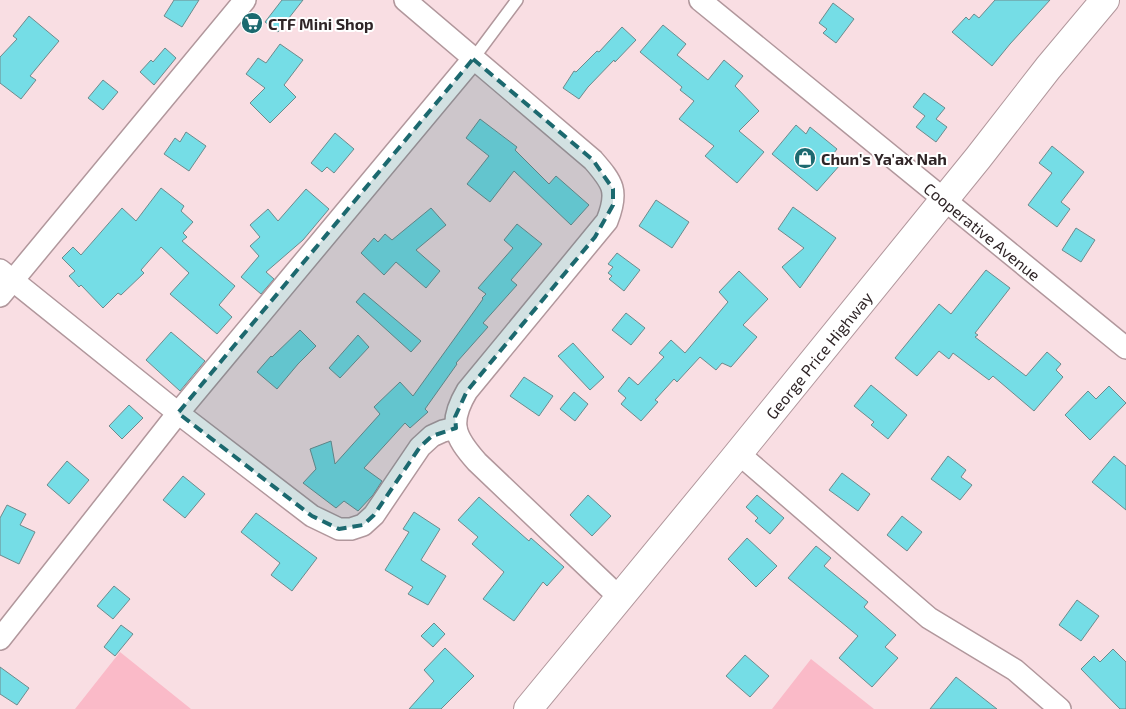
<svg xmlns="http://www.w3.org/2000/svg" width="1126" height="709" font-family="'Exo 2',sans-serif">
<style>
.green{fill:#fabac8}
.building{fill:#75dde6;stroke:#6e8a8c}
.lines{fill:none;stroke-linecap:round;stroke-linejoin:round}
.service-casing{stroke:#b1979c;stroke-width:14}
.minor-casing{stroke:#b1979c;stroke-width:24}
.trunk-casing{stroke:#b1979c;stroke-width:30}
.service{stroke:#fff;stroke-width:11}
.minor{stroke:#fff;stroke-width:21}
.trunk{stroke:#fff;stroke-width:28}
.marked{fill:#1c696f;fill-opacity:0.2;stroke:#1c696f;stroke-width:4;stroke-dasharray:10 6;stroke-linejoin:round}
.labels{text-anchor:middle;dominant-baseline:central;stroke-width:4;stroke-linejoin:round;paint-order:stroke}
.poi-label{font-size:16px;font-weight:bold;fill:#2f2527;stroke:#fff;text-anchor:start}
.street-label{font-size:16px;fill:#2f2527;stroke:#fff}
</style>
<rect width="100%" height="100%" fill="#f9dee3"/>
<path class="green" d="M120,652L191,709H75Z
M811,659L874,709H772Z"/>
<path class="building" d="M174,0H199L182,27L164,16Z
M282,0H303L278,32L265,22Z
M995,0H1050L1010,44L992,66L952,32L966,17L969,20L974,14L979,18Z
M833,3L854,19L836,43L823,33L827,29L819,23Z
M29,16L59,41L30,76L36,80L21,99L0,83V57L17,39L13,36Z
M663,25L686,44L677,55L708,80L724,60L743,76L735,86L759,111L739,131L764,152L737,183L705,156L714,146L679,119L694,101L680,90L682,87L640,52Z
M622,27L636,40L615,62L614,60L588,87L579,99L563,88L574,71L576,72L597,51L599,52Z
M280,44L303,60L284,85L296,97L270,123L250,103L265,88L246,74L258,58L266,63Z
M165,48L176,58L154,85L140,72L151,60L153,62Z
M103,80L118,92L103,110L88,98Z
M924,93L945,108L936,119L947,127L936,142L916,127L925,116L913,107Z
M480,119L517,147L515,150L549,184L556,176L589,205L571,225L514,171L490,202L467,184L489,156L466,138Z
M796,125L806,134L810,127L837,149L831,157L840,165L817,191L772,154Z
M186,132L206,146L189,171L164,154L175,138L180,142Z
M335,133L354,149L334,173L327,167L322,172L311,163Z
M1052,146L1084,172L1061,202L1070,209L1057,227L1028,205L1052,173L1039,163Z
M161,188L184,206L181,211L193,222L183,233L187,237L182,241L235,286L219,305L232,317L217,334L170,294L189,273L161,247L141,270L144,273L121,295L118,293L103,308L81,285L79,287L69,276L75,271L62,258L73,247L81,255L122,208L136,221Z
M306,189L329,209L303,240L266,272L274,279L261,294L241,277L259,256L250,246L260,237L250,225L268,209L278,221Z
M656,200L689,222L672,248L639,226Z
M793,207L836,238L800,288L782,267L804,248L778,229Z
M431,208L446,225L416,250L440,271L426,288L396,262L384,275L361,253L374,238L378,242L385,234L392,240Z
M517,224L542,244L511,280L517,285L483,323L488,327L456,363L457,364L425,409L428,412L410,428L405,423L364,468L382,481L373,495L358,511L344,501L336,508L303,483L316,469L310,449L331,441L335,464L380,414L374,407L400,382L413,396L483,299L482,298L486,294L478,288L513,248L504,240Z
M1076,228L1095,240L1081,262L1062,250Z
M617,253L640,270L624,291L609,279L612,276L608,273L613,267L608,264Z
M986,270L1010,288L975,333L978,335L975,337L1026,376L1047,352L1061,364L1056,370L1063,377L1034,411L993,376L989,380L953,353L949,359L939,351L917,376L895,358L939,304L951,314Z
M739,271L768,299L743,325L757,337L731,367L722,363L716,370L700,357L677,382L674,379L655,400L658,402L641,421L621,404L626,398L618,391L629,377L638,385L664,357L659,353L671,340L685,353L728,302L719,292Z
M364,293L421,341L411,352L356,302Z
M626,313L645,328L631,345L612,330Z
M300,330L316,346L298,364L277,389L257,372L271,356L272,357Z
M171,332L205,361L180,391L146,360Z
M358,335L369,347L340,378L329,368Z
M573,343L604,377L590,390L558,356Z
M524,377L553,396L539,416L510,396Z
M871,385L907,415L888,439L871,425L874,422L854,406Z
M1109,386L1126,403L1090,440L1065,415L1088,391L1096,399Z
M574,392L588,404L575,421L560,409Z
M129,405L143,418L122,439L109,426Z
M948,456L966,470L961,477L972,485L960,500L931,479Z
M1114,456L1126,466V510L1092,482Z
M67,461L89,480L69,504L47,485Z
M842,473L870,494L858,511L829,490Z
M183,476L205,494L185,518L163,500Z
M588,495L611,516L592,536L570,515Z
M757,495L784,518L770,534L755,521L758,518L746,507Z
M479,497L529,541L531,538L564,567L547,586L543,582L514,621L483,599L504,572L472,544L478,537L458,520Z
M7,505L26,514L20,525L35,532L19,564L0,555V518Z
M414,512L440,529L421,560L446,576L428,605L408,594L413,587L385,570L409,532L403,529Z
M256,513L317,558L292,591L271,575L280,563L241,532Z
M902,516L922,532L907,551L887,535Z
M747,538L777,566L756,587L728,559Z
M816,546L831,558L824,566L868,602L864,607L896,635L885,647L898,658L872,687L839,658L858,636L788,578Z
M114,586L130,599L113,619L97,606Z
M1077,600L1099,616L1081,641L1059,625Z
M434,623L445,634L433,647L421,636Z
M121,625L133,634L115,656L104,647Z
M445,648L474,676L441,709H409L434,681L424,670Z
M1113,649L1126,662V709H1120L1081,669L1094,656L1100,662Z
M745,655L769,676L750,697L726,676Z
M0,667L29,688L17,705L0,694Z
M956,677L997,709H930Z"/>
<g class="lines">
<g class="service-casing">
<path id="service" d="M473,59L517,0"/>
</g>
<g class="minor-casing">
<g id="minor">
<path d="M405,0L593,160C613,183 619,191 607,221L467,391C448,423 454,436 477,462L620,598"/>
<path id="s1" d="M700,0L1126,348"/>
<path d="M0,270L178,413L312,516L339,529H351L363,525L374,515L420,447L432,436L443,431L456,428"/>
<path d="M0,296L245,0"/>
<path d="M738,453L929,618L1015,670L1060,709"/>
<path d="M0,639L178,413L473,59"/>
</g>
</g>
<g class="trunk-casing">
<g id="trunk">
<path id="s2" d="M528,709L733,460L978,158L1048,68L1105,0"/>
</g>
</g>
<use href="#service" class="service"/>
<use href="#minor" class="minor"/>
<use href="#trunk" class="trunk"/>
</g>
<path class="marked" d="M473,59L593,160L613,189V205L595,237L467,391L455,417L456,428L432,436L420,447L374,515L363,525L339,529L312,516L178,413Z"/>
<defs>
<g id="supermarket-disc" transform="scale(1.125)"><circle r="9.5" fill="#1c696f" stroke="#fff"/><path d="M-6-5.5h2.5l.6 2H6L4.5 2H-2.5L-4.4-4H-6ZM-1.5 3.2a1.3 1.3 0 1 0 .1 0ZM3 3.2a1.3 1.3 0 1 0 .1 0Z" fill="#fff"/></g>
<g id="shop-disc" transform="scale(1.125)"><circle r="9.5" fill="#1c696f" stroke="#fff"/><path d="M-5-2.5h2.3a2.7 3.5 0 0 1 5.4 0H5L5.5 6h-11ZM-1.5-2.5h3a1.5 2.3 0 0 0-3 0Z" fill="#fff"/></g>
</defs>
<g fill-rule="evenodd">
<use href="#supermarket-disc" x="252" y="23"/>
<use href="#shop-disc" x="805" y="158"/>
</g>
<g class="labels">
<g class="poi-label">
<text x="268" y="23">CTF Mini Shop</text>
<text x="821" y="158">Chun's Ya'ax Nah</text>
</g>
<g class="street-label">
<text stroke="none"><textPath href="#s1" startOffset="365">Cooperative Avenue</textPath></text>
<text stroke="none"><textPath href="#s2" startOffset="458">George Price Highway</textPath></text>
</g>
</g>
</svg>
